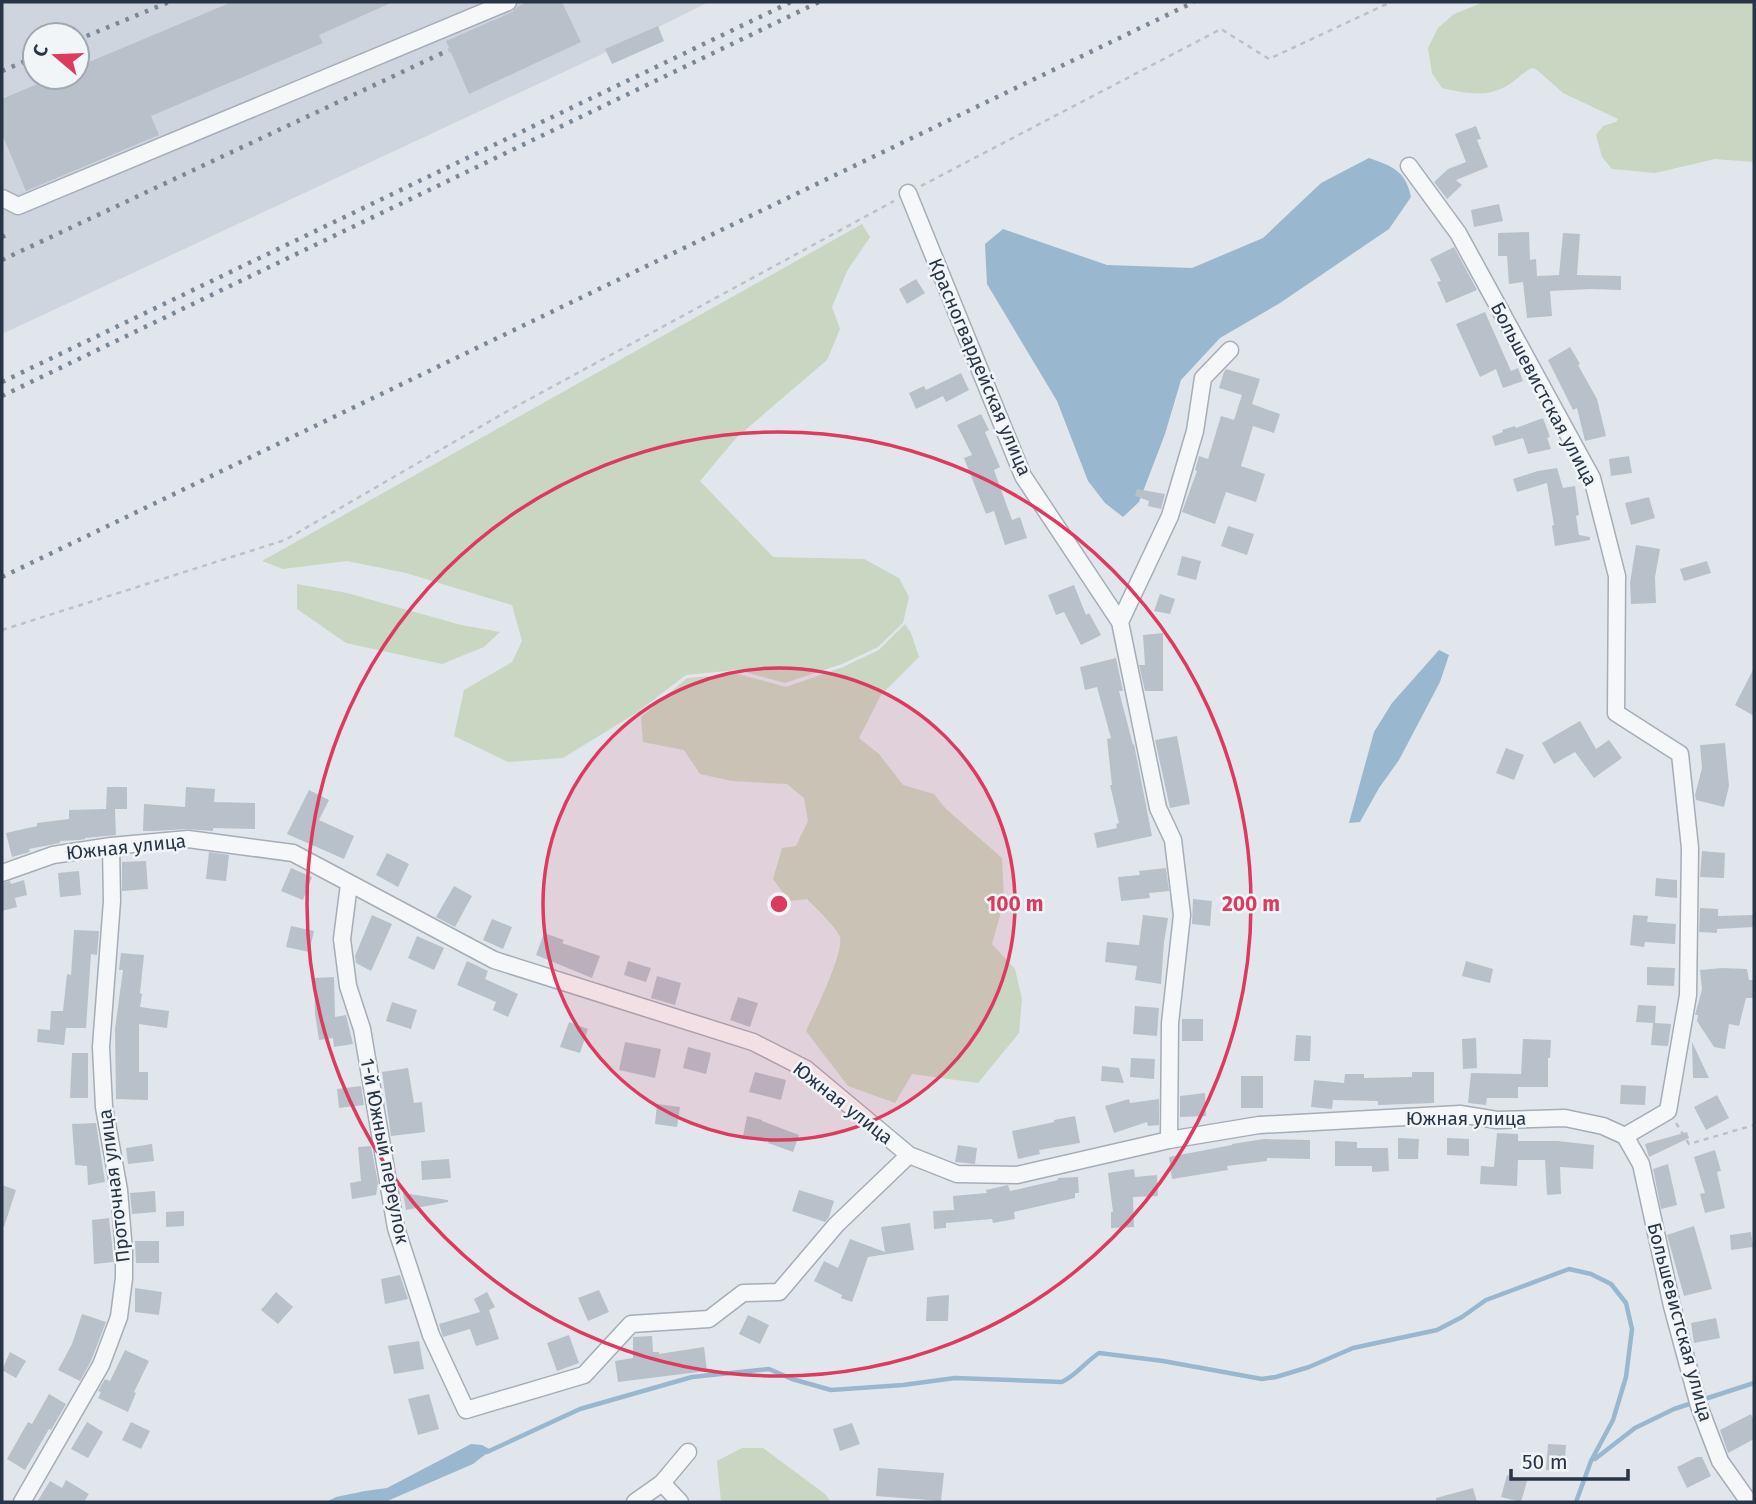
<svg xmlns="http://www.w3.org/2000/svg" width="1756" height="1504" font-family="'Fira Sans',sans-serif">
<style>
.built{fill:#cfd5de;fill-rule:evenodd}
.green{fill:#c8d6c2}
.water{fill:#99b7cf}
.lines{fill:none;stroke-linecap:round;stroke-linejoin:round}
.stream{stroke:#99b7cf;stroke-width:4.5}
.building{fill:#b8c0ca}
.minor-casing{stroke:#a5adb7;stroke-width:19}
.path{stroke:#bbc1c7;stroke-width:2.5;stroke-dasharray:5 5;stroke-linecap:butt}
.minor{stroke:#f5f7f9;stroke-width:16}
.rail{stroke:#798797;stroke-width:4.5;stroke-dasharray:3.5 7;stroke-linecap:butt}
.ring{fill:none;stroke:#de395e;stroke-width:3.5}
.labels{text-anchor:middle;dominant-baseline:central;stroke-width:5;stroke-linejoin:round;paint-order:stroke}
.street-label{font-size:19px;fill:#273546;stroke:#f1f5f8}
.centre{fill:#de395e;stroke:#f1f5f8;stroke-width:3.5}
.ring-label{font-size:21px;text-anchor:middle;font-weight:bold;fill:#de395e;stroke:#f1f5f8;stroke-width:5;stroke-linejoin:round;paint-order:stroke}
</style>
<rect width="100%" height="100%" fill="#e1e6ec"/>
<path class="built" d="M2,2H709L628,42L2,334ZM35,35H77V77H35Z"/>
<path class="green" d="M1484,2H1754V162L1715,159L1655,173L1612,169L1602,157L1596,135L1603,126L1616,122L1618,119L1563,93L1536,69L1531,68C1520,75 1510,86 1498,90C1480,97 1460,92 1442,88L1432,73L1428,48L1438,28L1454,14Z
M862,224L870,237L847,271L832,307L840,329L827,360L737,437L700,481L773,557L864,559L899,578L909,597L903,623L878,647L842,664L785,683L737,670L686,675L636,713L563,758L508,762L454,736L464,690L512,662L522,641L512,605L406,573L347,561L283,569L262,561Z
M297,584L347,593L461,625L500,632L484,647L442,664L346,643L297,609Z
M905,624L911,633L919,657L881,695L859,738L879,754L903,785L934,794L946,809L1002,858L1004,901L992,944L1015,969L1022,999L1019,1033L978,1083L912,1074L895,1103L848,1086L806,1031C814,1014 844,953 840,937C837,928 815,907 807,899L789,901L773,879L782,848L796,846L808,821L804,798L787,784L732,781L700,774L684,750L643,742L641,717L687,678L738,674L786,687L843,667L879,650Z
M742,1448H763L825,1494L831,1502H721L717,1461Z"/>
<path class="water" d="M1369,158C1392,166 1406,171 1411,197L1389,229L1280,303L1220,338L1181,380L1165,434L1139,502L1123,517L1105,503L1088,481L1057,401L987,284L985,244L1003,229L1107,265L1192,268L1263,238L1321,183Z
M1439,650L1449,655L1440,682L1399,760L1379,788L1360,822L1349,823L1374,732L1392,703Z
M471,1444L482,1445L491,1450L473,1464L385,1502H326L336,1497L365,1491L387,1488Z"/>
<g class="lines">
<path class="stream" d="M487,1452L580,1409L692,1377L769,1369L792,1379L831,1390L903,1385L955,1378L1062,1382C1078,1374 1084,1363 1099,1353L1163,1361L1262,1379L1276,1377L1309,1367L1353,1348L1437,1330L1462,1317L1486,1300L1569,1269L1591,1274L1611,1284L1626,1303L1632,1329L1626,1377L1613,1420L1591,1461L1576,1502
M1595,1459L1635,1428L1674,1409L1754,1383"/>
</g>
<path class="building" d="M232,2H393L319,35L323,43L151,116L159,135L26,191L2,134V99L54,77H77V67Z
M527,2H562L581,42L469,94L446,41L512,12L517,7Z
M658,26L664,41L612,64L605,49Z
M1476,126L1481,139L1477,140L1488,167L1456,180L1462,185L1447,199L1434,182L1448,169L1466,162L1455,134Z
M1499,204L1503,221L1474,227L1471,210Z
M1529,232L1530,260L1536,259L1537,276L1559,275L1563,233L1580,234L1577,275L1621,276V290L1590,289L1550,291L1552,316L1527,318L1523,282L1509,284L1507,256H1498V233Z
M1454,247L1477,290L1446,303L1437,282L1441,281L1430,259Z
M916,279L925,293L907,304L899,289Z
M1485,312L1511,371L1518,368L1523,381L1503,388L1496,369L1480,377L1456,324Z
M1570,347L1580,364L1578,365L1597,399L1606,436L1585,441L1577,408L1573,410L1548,360Z
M1226,369L1260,379L1252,404L1280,414L1274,433L1253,426L1241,466L1265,474L1256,502L1226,492L1215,524L1182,512L1197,471L1195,470L1199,456L1208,459L1221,416L1234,420L1242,395L1219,388L1224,372Z
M961,373L969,390L946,402L943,396L916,409L909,393L924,386L926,390Z
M981,414L989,430L985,432L1000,467L994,470L1012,520L1020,517L1027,538L1005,545L994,511L986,514L964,458L972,455L957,425Z
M1543,418L1550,437L1547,438L1551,449L1528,454L1523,438L1495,446L1492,436L1503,432L1502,430L1515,426L1516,428Z
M1629,456L1632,473L1611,476L1609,459Z
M1557,468L1563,488L1575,486L1579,515L1576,516L1579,535L1590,537V540L1555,546L1552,526L1554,525L1547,483L1517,492L1513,479L1538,471Z
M1137,489L1165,494L1161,509L1148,506L1149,501L1135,496Z
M1649,497L1655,518L1631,525L1625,503Z
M1228,526L1254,534L1247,555L1221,546Z
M1636,545L1660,549L1655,577L1656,603L1631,604L1630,583Z
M1182,556L1201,561L1196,580L1177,575Z
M1707,561L1711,573L1684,581L1680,569Z
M1074,585L1086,615L1089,613L1101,635L1081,645L1064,612L1056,615L1048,595Z
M1160,594L1175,599L1170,614L1154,611Z
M1163,633V691H1145L1139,665H1145L1143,635Z
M1116,658L1123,691H1119L1133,745L1134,744L1152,836L1097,848L1094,833L1117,828L1116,824L1119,823L1110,785H1112L1107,739L1111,738L1097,687L1085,690L1080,667Z
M1754,668V716L1735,705Z
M1580,721L1596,749L1609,740L1622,758L1594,778L1575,752L1554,764L1542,743Z
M1177,736L1190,804L1170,808L1155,740Z
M1725,743L1729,786L1724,807L1696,800L1695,795L1702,768L1700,745Z
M1506,748L1524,755L1514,780L1496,773Z
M107,787H127V809H115L116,835L85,838V839L79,840L60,841V843L29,849L30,852L12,857L6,833L37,826V823L69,819V810L106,809Z
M186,787L215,789L214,802L255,803V829L213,828V831L187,829L155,831H143L144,804L185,807Z
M309,790L329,800L319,820L354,836L344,859L287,834Z
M1702,851L1725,853L1724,878L1700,877Z
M209,852L229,855L226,881L206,879Z
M387,853L409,864L398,887L376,875Z
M146,861L148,889L122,891V862Z
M291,868L312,877L303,900L281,891Z
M1166,868L1169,891L1149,893L1150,898L1121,901L1118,877L1140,875L1139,871Z
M79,871L81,895L60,897L58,873Z
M1656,878L1677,880V898L1655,896Z
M24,880L27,895L15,898L17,907L2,911V883L10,881L11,884Z
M454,886L472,896L455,927L436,917Z
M1193,899L1212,901L1210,926L1192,924Z
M1700,908L1718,909V916L1754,915V927L1717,929V933L1699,932Z
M372,915L392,924L371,971L356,963L355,956Z
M1143,915L1168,918L1164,942L1161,984L1135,980L1137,966L1105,962L1107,942L1139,945Z
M1633,915L1648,916L1647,922L1676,924L1675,944L1645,942L1644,947L1630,945Z
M492,919L512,927L503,949L483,940Z
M291,926L314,931L309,952L286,947Z
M74,930L99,931L97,955L91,954L86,1028H66L64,1045L37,1042L38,1029L50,1030L51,1011H63L67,974L71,975Z
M544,933L564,940L562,943L600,956L592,978L536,955Z
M417,936L444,948L434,970L408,958Z
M121,953L144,955L140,993L142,994L140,1007L169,1011L167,1028L139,1024V1072H148V1100L116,1099L115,1029L123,970H119Z
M467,961L488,971L485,979L518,994L508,1017L493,1010L496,1002L457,985Z
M628,961L651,968L646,982L624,975Z
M1466,961L1493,969L1490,983L1462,976Z
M1647,967L1675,968L1674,986L1647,985Z
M1722,968L1747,969L1749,980H1754V998H1746L1739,1026L1729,1024L1725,1049L1714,1047L1697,1021L1698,1015H1695L1702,989L1700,970Z
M657,976L681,983L675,1005L651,998Z
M334,977L335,1017L346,1015L353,1044L334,1047L333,1038L319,1040L315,1014L314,978Z
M738,997L758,1003L750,1027L730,1020Z
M392,1002L417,1010L411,1029L386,1021Z
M1638,1005L1656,1006L1655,1023L1671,1024L1668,1046L1651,1045L1653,1023L1636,1022Z
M1135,1006L1159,1008L1157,1036L1133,1034Z
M1182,1019H1203V1041H1182Z
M569,1022L588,1029L580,1053L560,1047Z
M1296,1035L1311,1036L1310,1061H1294Z
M1476,1038L1477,1068L1463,1069L1462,1039Z
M1523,1039L1551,1040L1550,1058H1548V1087H1518V1098H1487L1486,1105L1468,1103L1471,1073L1521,1074Z
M625,1042L661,1049L655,1078L619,1070Z
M1692,1042L1709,1078H1693Z
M688,1047L711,1053L706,1074L683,1068Z
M72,1053H88V1098H70Z
M1131,1058L1155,1059L1154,1079L1130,1077Z
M1102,1066L1119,1068L1124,1083L1101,1081Z
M408,1068L414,1103L422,1102L425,1132L391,1136L382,1072Z
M755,1072L786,1080L781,1100L749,1092Z
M1412,1072H1434V1103L1378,1105V1101L1333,1100L1332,1109L1311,1107L1314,1080L1344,1083L1345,1074H1364V1078L1412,1077Z
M1241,1076H1263V1108H1241Z
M1621,1085L1646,1086L1645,1105L1620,1104Z
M361,1086L364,1105L339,1108L337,1089Z
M1205,1093L1206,1116L1180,1117V1096Z
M1717,1095L1729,1118L1706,1130L1694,1107Z
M1129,1099L1130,1103L1159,1099V1125L1148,1126L1147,1122L1114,1133L1105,1106Z
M657,1104L680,1107L677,1127L655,1124Z
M747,1116L762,1120V1121L799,1135L793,1152L768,1143L769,1141L743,1136Z
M1075,1116L1080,1143L1039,1150L1040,1154L1018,1159L1012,1131L1054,1122V1120Z
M96,1123L105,1182L88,1185L87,1166L75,1165L72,1124Z
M1687,1132L1689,1138L1649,1157L1645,1144Z
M1497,1133L1518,1134V1141H1557L1594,1145L1593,1169L1560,1167L1561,1194L1547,1195L1545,1160H1518L1517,1186L1480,1184L1481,1166L1494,1167Z
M1398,1138L1419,1139L1418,1159H1398Z
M1447,1138L1469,1139V1156L1447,1155Z
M1264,1139L1310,1140V1159L1267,1158V1161L1227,1166L1228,1170L1172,1179L1169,1157L1232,1145V1144Z
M1335,1141L1357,1142V1148H1388L1389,1171L1372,1172V1166H1335Z
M152,1144L154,1161L128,1164L126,1148Z
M958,1145L977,1148L975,1164L955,1162Z
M371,1146L378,1183L376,1195L352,1199L350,1183L361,1181L358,1147Z
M1715,1150L1721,1171L1717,1172L1725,1208L1705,1213L1700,1194L1705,1193L1694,1157Z
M449,1159L451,1178L422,1180L421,1161Z
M1668,1164L1677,1205L1661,1209L1653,1169Z
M1134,1169L1135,1177L1157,1175L1158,1196L1133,1197L1134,1227L1111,1228V1212H1113L1108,1173Z
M1078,1177L1079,1193H1075V1198L1014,1212L1015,1219L993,1223L992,1219L946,1223V1228L934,1229L933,1211L954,1210L953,1196L987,1193L986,1190L1008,1185L1010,1191L1058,1180V1178Z
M2,1185L16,1190L4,1227L2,1226Z
M799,1190L834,1201L829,1217L825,1222L792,1211Z
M155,1191L156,1212L132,1214L130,1193Z
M403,1193L448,1200V1202L406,1210Z
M184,1211V1226L166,1227V1212Z
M109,1218L114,1262L94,1264L92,1220Z
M910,1223L914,1250L868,1257L852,1302L841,1298L842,1295L814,1281L824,1261L838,1268L850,1239L885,1252L881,1227Z
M1694,1226L1712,1289L1684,1296L1667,1235Z
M1751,1232L1753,1247L1731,1250L1730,1235Z
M135,1241H159V1263H136Z
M400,1275L408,1299L385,1304L381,1279Z
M135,1288L162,1292L159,1315L135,1312Z
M599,1290L609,1312L588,1321L578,1298Z
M276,1292L293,1307L278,1324L261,1310Z
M487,1292L495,1307L489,1310L499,1339L476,1346L470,1329L443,1337L439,1324L480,1312L474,1299Z
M949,1295L948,1321H926L927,1297Z
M82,1314L106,1322L91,1361L80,1381L58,1370L72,1344Z
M748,1315L769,1325L760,1344L739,1334Z
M1716,1318L1720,1338L1694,1343L1691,1323Z
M569,1335L579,1363L557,1371L547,1343Z
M652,1336L653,1352H659V1354L704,1347L707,1371L618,1382L615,1361L633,1358V1337Z
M419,1341L424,1369L394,1374L388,1346Z
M125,1350L149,1361L134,1392L136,1393L128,1412L98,1398L101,1392L98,1391L105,1379L110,1381Z
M10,1352L26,1361L16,1378L2,1370Z
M49,1394L66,1404L51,1430L49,1429L25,1470L7,1459L28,1422L32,1424Z
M429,1394L439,1429L418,1435L408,1399Z
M1751,1414L1754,1421V1439L1728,1453L1720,1430Z
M87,1422L103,1432L88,1458L71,1449Z
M131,1422L150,1431L141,1449L122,1440Z
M852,1423L860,1444L840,1451L833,1429Z
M1548,1444L1566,1445L1564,1471L1546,1470Z
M1697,1457H1702L1711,1476L1687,1488L1677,1467Z
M878,1468L944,1473L941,1501L876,1496Z
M1507,1475L1527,1481L1521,1502L1501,1497Z
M66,1480L89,1494L84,1502H37L50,1481L62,1488Z
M1473,1488L1477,1502H1436V1498Z"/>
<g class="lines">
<g class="minor-casing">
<path id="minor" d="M908,193L1023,476L1120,622L1158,808L1173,840L1182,915L1170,1023L1169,1140
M2,198L18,206L508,2
M1120,622L1170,516L1195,431L1203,378L1230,350
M2,873L53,855L111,846L188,839L293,853L494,960L753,1042L806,1069L909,1155L957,1174L1017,1175L1169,1140L1259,1125L1460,1114L1497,1120L1565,1118L1603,1126L1625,1136L1668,1111L1688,995L1690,848L1680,754L1616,713L1617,576L1592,478L1458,233L1409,166
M349,884L342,939L348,986L362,1029L396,1228L431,1335L466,1410L584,1375L631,1324L709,1319L743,1293L779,1292L836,1225L909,1155
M1625,1136L1641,1164L1672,1306L1699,1406L1720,1461L1749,1502
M662,1483L680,1502
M22,1502L101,1365L119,1317L124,1278V1252L119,1190L104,1107L101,1047L112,901L111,846
M635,1502L662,1483L688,1452"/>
</g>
<path class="path" d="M921,186L1221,29L1269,59L1391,2
M2,630L285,540L504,413L894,201
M1676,1123L1689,1144L1754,1125"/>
<use href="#minor" class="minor"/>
<path class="rail" d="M77,40L169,2
M2,71L35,57
M2,237L8,234
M2,260L449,50
M2,382L791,2
M2,396L819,2
M2,577L1194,2"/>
</g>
<circle cx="779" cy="904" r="236" fill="#de395e" fill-opacity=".12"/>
<g class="ring">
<circle cx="779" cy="904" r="236"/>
<circle cx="779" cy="904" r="472"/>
</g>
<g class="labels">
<g class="street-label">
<text transform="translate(980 367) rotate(67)">Красногвардейская улица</text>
<text transform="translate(1544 394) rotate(62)">Большевистская улица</text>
<text transform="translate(126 847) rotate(-6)">Южная улица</text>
<text transform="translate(843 1103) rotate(38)">Южная улица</text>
<text x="1466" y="1118">Южная улица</text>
<text transform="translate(385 1151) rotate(79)">1-й Южный переулок</text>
<text transform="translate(114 1186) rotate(-97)">Проточная улица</text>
<text transform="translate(1680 1322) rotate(75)">Большевистская улица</text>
</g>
</g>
<circle cx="779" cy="904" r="10" class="centre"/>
<g class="ring-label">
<text x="1015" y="911">100 m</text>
<text x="1251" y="911">200 m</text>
</g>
<rect width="1756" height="1504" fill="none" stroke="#273546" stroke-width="7"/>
<g transform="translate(56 56) rotate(289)"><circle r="33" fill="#f1f5f8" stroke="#a0a8b1" stroke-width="2"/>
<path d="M0-5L12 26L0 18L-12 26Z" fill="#de395e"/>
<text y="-10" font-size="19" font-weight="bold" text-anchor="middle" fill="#273546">С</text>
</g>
<path d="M1511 1469v10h117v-10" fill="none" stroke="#273546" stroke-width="3.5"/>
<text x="1522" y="1469" font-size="21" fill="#273546" stroke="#f1f5f8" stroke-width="5" paint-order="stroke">50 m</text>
</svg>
